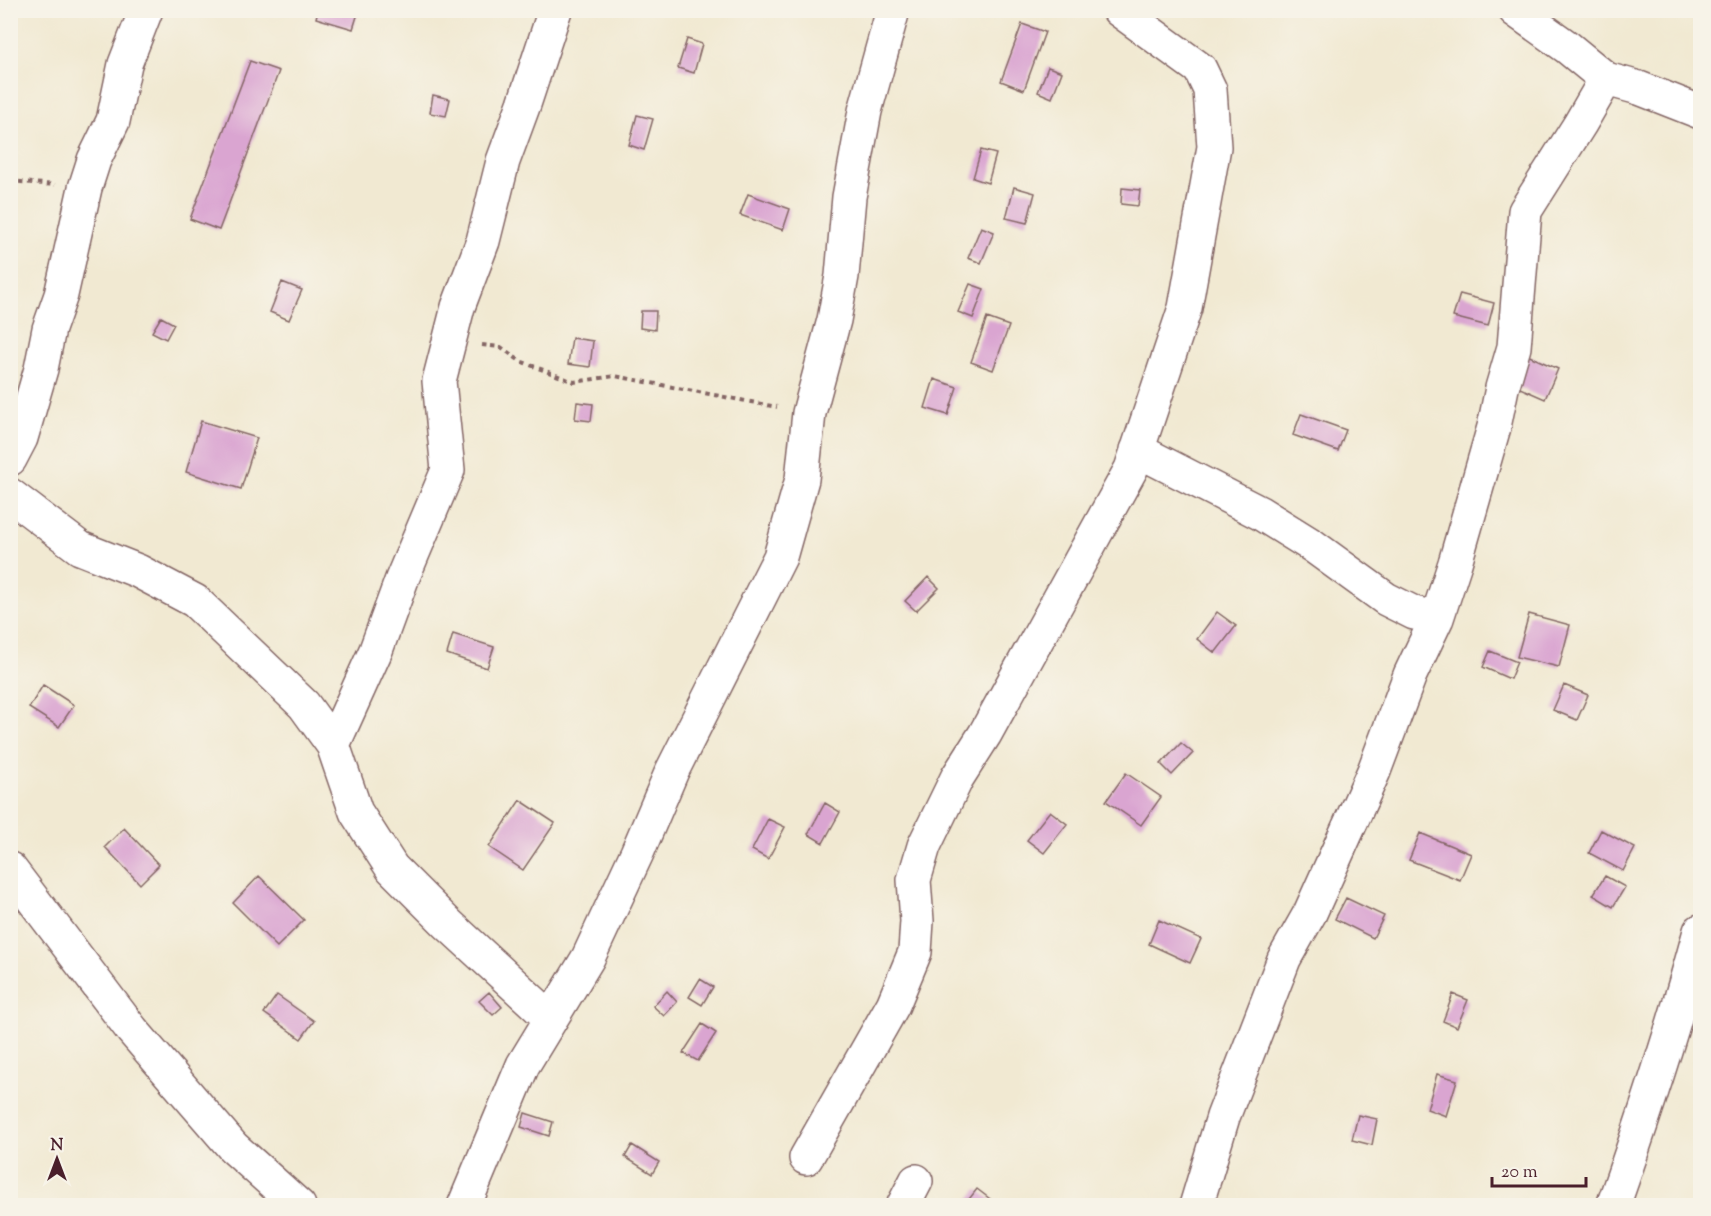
<svg xmlns="http://www.w3.org/2000/svg" width="1711" height="1216" font-family="'Sorts Mill Goudy',serif">
<style>
.building{fill:#daa5d1}
.lines{fill:none;stroke-linecap:round;stroke-linejoin:round}
.street-casing{stroke:#846665;stroke-width:36}
.path{stroke:#846665;stroke-width:4;stroke-dasharray:4.5 4.5;stroke-linecap:butt}
.street{stroke:#fff;stroke-width:33}
</style>
<rect width="100%" height="100%" fill="#f7f3e8"/>
<filter id="ink" filterUnits="userSpaceOnUse"><feTurbulence type="fractalNoise" baseFrequency=".0167" numOctaves="2"/><feDisplacementMap in="SourceGraphic" scale="12" xChannelSelector="R" yChannelSelector="G"/><feConvolveMatrix kernelMatrix="1 2 1 2 8 2 1 2 1" color-interpolation-filters="sRGB"/></filter>
<filter id="wash" filterUnits="userSpaceOnUse"><feTurbulence type="fractalNoise" baseFrequency=".008" numOctaves="4" result="noise"/><feDisplacementMap in="SourceGraphic" scale="24" xChannelSelector="R" yChannelSelector="G"/><feGaussianBlur stdDeviation="1.35" result="paint"/><feColorMatrix in="noise" values="0 0 0 0 0 0 0 0 0 0 0 0 0 0 0 0 0 1.4 0 .05"/><feComposite in="paint" operator="in"/></filter>
<g filter="url(#wash)">
<rect width="100%" height="100%" fill="#f1e9d2"/>
<g id="blocks">
<path class="building" d="M318,10H359L353,29L316,18Z
M1022,24L1045,32L1024,90L1001,81Z
M687,39L702,44L694,73L678,68Z
M250,61L279,71L219,230L190,219Z
M1048,67L1062,72L1052,98L1038,92Z
M433,95L450,99L446,116L430,113Z
M637,115L653,119L644,150L629,145Z
M981,150L996,154L988,183L973,178Z
M1014,187L1035,193L1027,223L1006,218Z
M1122,188L1140,190L1138,206L1121,204Z
M748,194L790,209L783,230L740,215Z
M981,227L994,232L981,263L968,258Z
M282,282L302,290L289,320L270,312Z
M970,284L984,289L973,318L958,312Z
M1460,294L1494,303L1488,326L1453,317Z
M641,311H656L655,330L640,328Z
M161,317L174,324L166,339L152,332Z
M987,318L1009,326L993,370L971,362Z
M572,338L593,341L590,367L568,364Z
M1525,354L1558,369L1545,399L1511,384Z
M934,379L957,387L948,415L925,408Z
M577,402L593,404L591,421L575,419Z
M1301,414L1346,430L1338,451L1293,435Z
M201,421L257,438L241,489L186,472Z
M928,577L939,588L916,611L905,601Z
M1217,612L1236,626L1215,653L1197,639Z
M1529,614L1570,625L1559,667L1517,657Z
M453,634L494,647L487,668L447,654Z
M1490,651L1517,662L1510,679L1483,667Z
M43,685L74,705L59,727L29,708Z
M1564,685L1588,695L1577,720L1553,710Z
M1181,743L1193,753L1172,775L1161,764Z
M1126,773L1161,797L1141,825L1106,801Z
M520,800L555,823L523,870L489,847Z
M825,803L840,812L823,843L808,834Z
M1050,811L1067,824L1044,853L1027,840Z
M768,819L785,827L768,859L752,850Z
M124,828L159,865L140,884L105,847Z
M1601,830L1635,848L1623,871L1589,853Z
M1420,833L1471,854L1460,880L1409,860Z
M259,876L304,920L277,947L233,903Z
M1605,876L1625,887L1613,907L1593,895Z
M1346,898L1384,916L1373,938L1335,919Z
M1159,920L1201,939L1190,963L1149,944Z
M700,979L713,987L702,1005L689,997Z
M667,991L677,1002L664,1016L653,1006Z
M489,992L502,1007L493,1015L479,1001Z
M1453,994L1468,1000L1457,1027L1443,1021Z
M277,995L314,1021L301,1039L264,1013Z
M702,1024L716,1033L698,1061L683,1053Z
M1437,1074L1457,1080L1446,1116L1427,1109Z
M525,1113L553,1122L549,1136L521,1127Z
M1358,1115L1377,1119L1372,1145L1352,1140Z
M632,1145L659,1162L652,1174L625,1157Z
M977,1189L994,1202L992,1206H969L966,1203Z"/>
</g>
</g>
<g filter="url(#ink)">
<use href="#blocks" fill-opacity="0" stroke="#846665" stroke-width="1.5"/>
<g class="lines">
<g class="street-casing">
<path id="street" d="M1515,10L1567,47L1606,79L1639,88L1700,112
M1137,450L1260,513L1313,546L1386,599L1414,613L1437,618
M10,459L21,438L41,369L49,329L61,295L85,188L94,160L113,121L125,64L146,10
M10,495L80,548L138,571L195,601L304,705L333,745L356,812L392,868L447,923L550,1018
M333,745L376,650L402,579L448,470L439,381L458,307L483,241L503,161L524,104L555,10
M10,869L132,1030L233,1147L299,1206
M806,1158L893,1005L915,952L917,921L914,880L924,846L957,778L985,734L1131,469L1185,308L1214,147L1210,90L1200,69L1119,10
M464,1206L523,1065L588,958L637,853L672,771L780,557L802,479L809,413L834,320L842,276L849,197L865,111L893,10
M903,1206L916,1181
M1196,1206L1223,1117L1284,959L1310,913L1374,771L1410,675L1437,618L1455,563L1494,427L1502,388L1514,347L1525,211L1580,124L1606,79
M1613,1206C1645,1115 1675,1024 1700,931"/>
</g>
<path class="path" d="M10,181L55,185
M482,345L501,347L520,361L574,382L615,376L777,407"/>
<use href="#street" class="street"/>
</g>
</g>
<rect width="1711" height="1216" fill="none" stroke="#f7f3e8" stroke-width="36"/>
<g transform="translate(57 1159)" stroke="#f7f3e8" stroke-width="4.5" paint-order="stroke">
<path d="M0-4.5L10 22L0 15L-10 22Z" fill="#4a1f2b"/>
<text y="-9" font-size="16" font-weight="bold" text-anchor="middle" fill="#4a1f2b">N</text>
</g>
<path d="M1492 1177v9h94v-9" fill="none" stroke="#4a1f2b" stroke-width="3"/>
<text x="1501" y="1177" font-size="18" fill="#4a1f2b" stroke="#f7f3e8" stroke-width="4.5" paint-order="stroke">20 m</text>
</svg>
